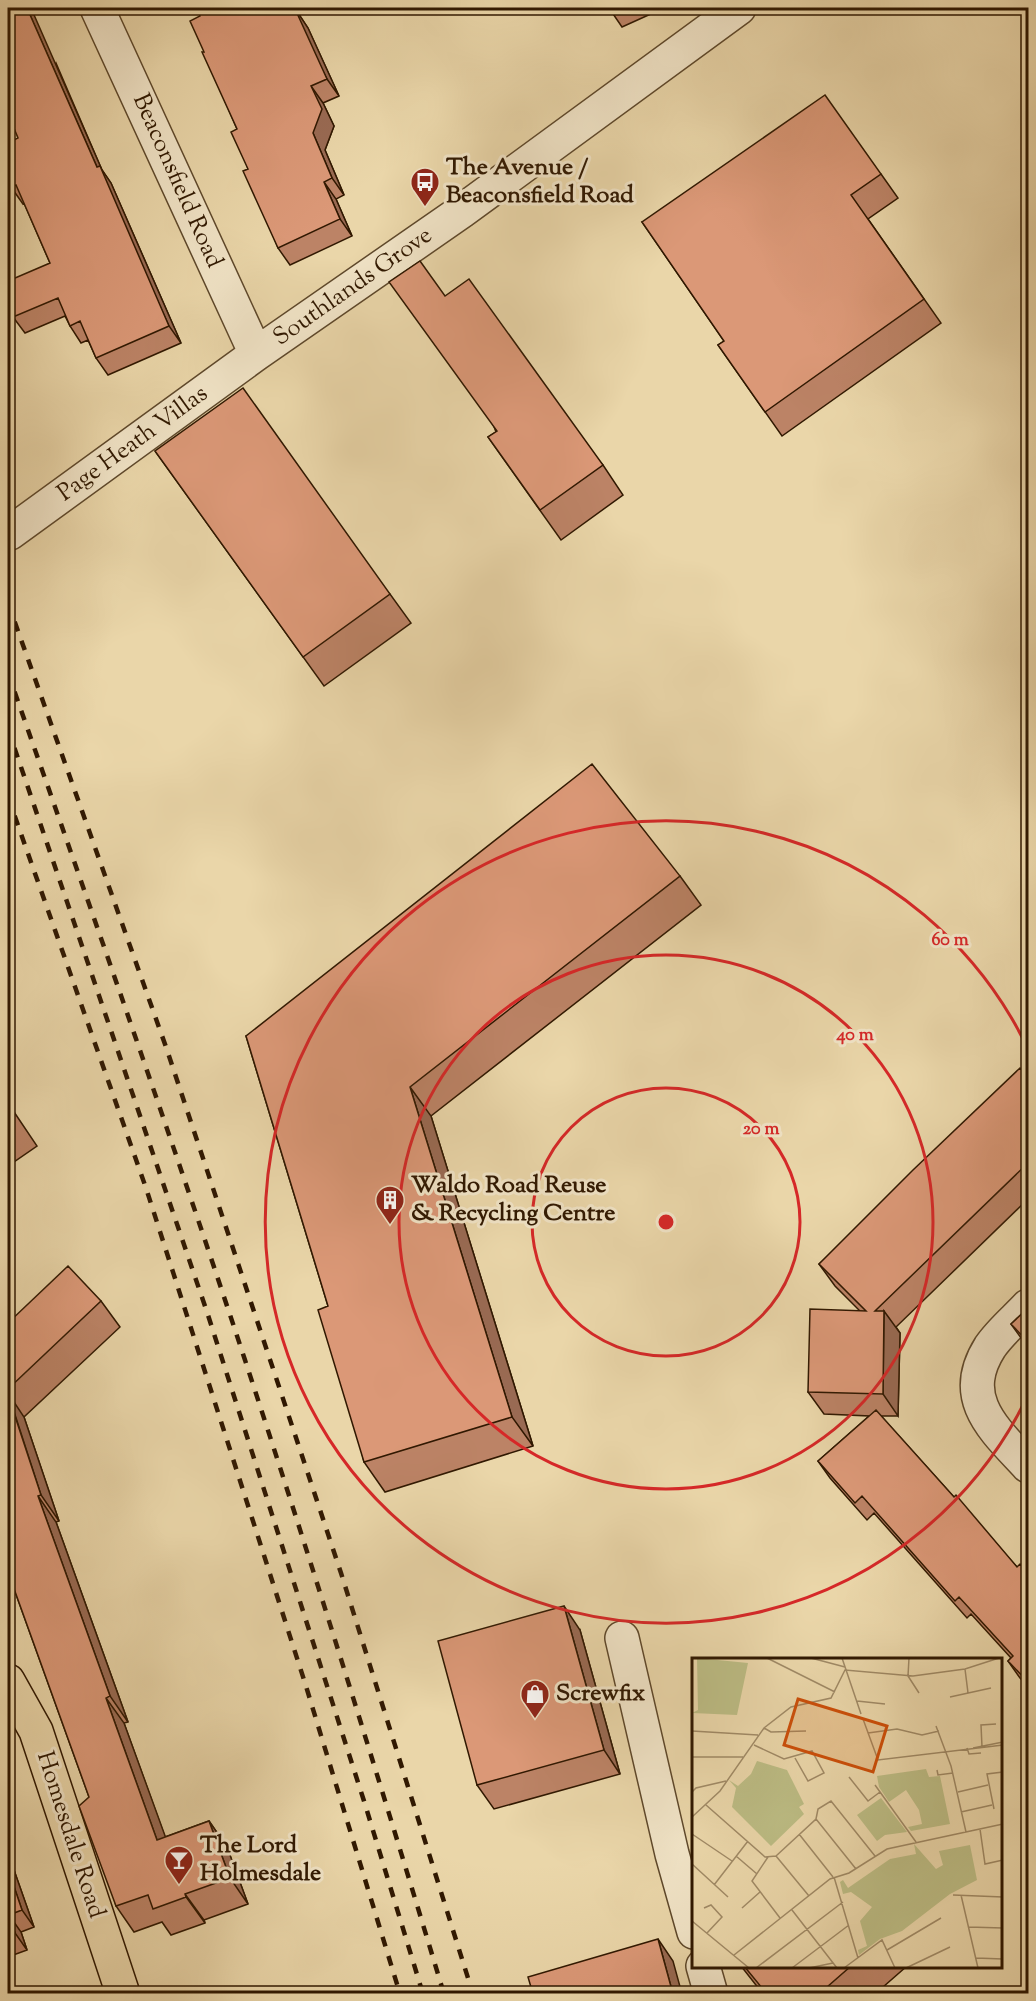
<svg xmlns="http://www.w3.org/2000/svg" width="1036" height="2001" font-family="'Sorts Mill Goudy',serif">
<style>
.lines{fill:none;stroke-linecap:round;stroke-linejoin:round}
.minor-casing{stroke:#5e482b;stroke-width:36}
.major-casing{stroke:#301801;stroke-width:36}
.minor{stroke:#f1e4c7;stroke-width:33}
.major{stroke:#ead6a9;stroke-width:33}
.rail{stroke:#301801;stroke-width:4.5;stroke-dasharray:10 10;stroke-linecap:butt}
.wall{fill:#bc8366;stroke:#301801;stroke-width:1.5}
.shaded-wall{fill:#996a53;stroke:#301801;stroke-width:1.5}
.building{fill:#db9877;stroke:#301801;stroke-width:1.5}
.ring{fill:none;stroke:#d62828;stroke-width:3}
.labels{text-anchor:middle;dominant-baseline:central;stroke-width:6;stroke-linejoin:round;paint-order:stroke}
.poi-label{font-size:24px;font-weight:bold;fill:#301801;stroke:#f1e4c7;text-anchor:start}
.street-label{font-size:24px;fill:#301801;stroke:#f1e4c7}
.inset-road{fill:none;stroke:#a08a66;stroke-width:1.5}
.view{fill:#cc4f0a;fill-opacity:0.15;stroke:#cc4f0a;stroke-width:3}
.inset-edge{fill:none;stroke:#301801;stroke-width:3}
.centre{fill:#d62828;stroke:#f1e4c7;stroke-width:3}
.ring-label{font-size:18px;text-anchor:middle;font-weight:bold;fill:#d62828;stroke:#f1e4c7;stroke-width:6;stroke-linejoin:round;paint-order:stroke}
</style>
<rect width="100%" height="100%" fill="#ead6a9"/>
<filter id="stains"><feTurbulence type="fractalNoise" baseFrequency=".00333" numOctaves="4"/><feColorMatrix values="0 0 0 0 .2 0 0 0 0 .09 0 0 0 0 .02 0 0 0 .5 -.17"/></filter>
<radialGradient id="worn" r=".72"><stop offset=".6" stop-color="#630" stop-opacity="0"/><stop offset="1" stop-color="#630" stop-opacity=".3"/></radialGradient>
<g class="lines">
<g class="minor-casing">
<path id="minor" d="M97,8L256,354
M10,533L256,354L462,211L739,8
M1028,1306C1016,1319 1000,1332 990,1347C957,1399 995,1430 1028,1466
M622,1638L672,1854L694,1932
M703,1966L711,1994"/>
</g>
<g class="major-casing">
<path id="major" d="M8,1681L36,1731L123,1994"/>
</g>
<use href="#minor" class="minor"/>
<use href="#major" class="major"/>
<path class="rail" d="M8,603L166,1047L341,1573L473,1994
M8,673C88,901 169,1130 245,1360C314,1570 380,1782 444,1994
M8,729L207,1312L364,1801L423,1994
M8,797L146,1188L305,1683L400,1994"/>
</g>
<path class="wall" d="M609,8H664L622,27Z
M298,13L308,28L339,96L323,103L334,126L325,150L344,195L336,199L352,236L290,265L278,248L248,169L237,129L204,52L200,16Z
M56,63L102,170L111,183L181,343L108,375L96,358L88,340L81,343L70,326L65,316L25,333L13,317L50,263L24,203L23,204L11,187L18,138Z
M881,174L898,198L868,219L941,323L782,436L718,345L724,341L642,222Z
M445,296L603,465L623,495L561,540L488,437L496,432Z
M155,451L390,594L411,623L324,686Z
M680,876L701,905L431,1116L533,1446L385,1492L364,1462L328,1306L246,1036Z
M1029,1077V1198L896,1327L900,1333L898,1416H881L1017,1567L1029,1574V1687L1020,1678L1008,1661L1011,1658L971,1614L967,1618L874,1513L867,1520L830,1478L818,1461L869,1416L824,1414L808,1392L859,1310L835,1286L819,1264Z
M8,1103L37,1146L8,1166Z
M101,1301L120,1327L24,1417L59,1521L56,1522L128,1722L124,1723L165,1837L209,1821L227,1847L248,1904L204,1920L205,1923L171,1935L162,1922L134,1932L116,1906L89,1797L8,1572V1323Z
M1029,1307V1349L1011,1324Z
M580,1630L620,1774L494,1809L477,1785Z
M8,1853L34,1927L21,1932L27,1950L8,1957Z
M741,1966H907L875,1994H763Z"/>
<path class="shaded-wall" d="M27,8H31L102,170L111,183L181,343L169,326L97,167Z
M291,8H295L298,13L308,28L339,96L327,79Z
M311,86L323,103L334,126L325,150L344,195L332,178L313,133Z
M324,182L336,199L352,236L340,219Z
M410,1087L431,1116L533,1446L512,1417Z
M884,1311L900,1333L898,1416L883,1394Z
M8,1393L24,1417L59,1521L41,1495Z
M38,1496L56,1522L128,1722L110,1696Z
M564,1606L580,1630L620,1774L604,1750Z
M106,1698L124,1723L176,1866L157,1840Z
M209,1821L227,1847L248,1904L230,1878Z
M8,1853L34,1927L22,1910L8,1869Z
M185,1894L204,1920L205,1923L186,1897Z
M9,1915L21,1932L27,1950L15,1933Z
M658,1939L673,1961L682,1994H673Z"/>
<path class="building" d="M8,8H27L97,167L100,166L169,326L96,358L80,321L70,326L58,298L13,317L8,304V281L50,263L16,185L11,187L8,178V143L18,138L8,114Z
M196,8H291L293,12L296,11L327,79L311,86L322,109L313,133L332,178L324,182L340,219L278,248L243,171L248,169L231,132L237,129L202,52H204L190,21L200,16Z
M825,95L881,174L851,195L924,299L765,412L718,345L724,341L642,222Z
M420,261L445,296L469,279L603,465L540,510L488,437L497,431L389,282Z
M243,388L390,594L303,657L155,451Z
M592,764L680,876L410,1087L512,1417L364,1462L318,1310L328,1306L246,1036Z
M1020,1068L1029,1077V1162L875,1311H884L883,1394L808,1392L810,1309L866,1311L819,1264L913,1170Z
M8,1104L11,1109L8,1111Z
M68,1266L101,1301L8,1389V1323Z
M1029,1307V1343L1011,1324Z
M8,1395L41,1495L38,1496L110,1696L106,1698L157,1840L209,1821L230,1878L185,1894L186,1897L153,1909L148,1895L116,1906L79,1806L89,1797L8,1572Z
M876,1410L954,1497L956,1495L1017,1567L1020,1564L1029,1574V1683L1008,1661L1013,1656L959,1597L955,1601L862,1496L855,1503L818,1461Z
M564,1606L604,1750L477,1785L438,1641Z
M8,1869L22,1910L9,1915L15,1933L8,1936Z
M658,1939L673,1994H533L528,1977Z
M744,1966H851L819,1994H767Z
M297,1990L298,1994H286Z"/>
<g class="ring">
<circle cx="666" cy="1222" r="134"/>
<circle cx="666" cy="1222" r="267"/>
<path d="M1028 1395A401 401 0 1 1 1028 1049"/>
</g>
<defs>
<g id="bus-pin" transform="scale(1.5)"><path d="M0 17L-7.5 6A9.5 9.5 0 1 1 7.5 6Z" fill="#8f2418" stroke="#f1e4c7"/><path d="M-5-6H5V4H4V6H2V4H-2V6H-4V4H-5ZM-3.5-4V0h7V-4ZM-3.5 1.2v1.5H-2V1.2ZM2 1.2v1.5H3.5V1.2Z" fill="#fff"/></g>
<g id="building-pin" transform="scale(1.5)"><path d="M0 17L-7.5 6A9.5 9.5 0 1 1 7.5 6Z" fill="#8f2418" stroke="#f1e4c7"/><path d="M-4-6H4V6H1V3H-1V6H-4ZM-2.5-4.3h1.7v1.8h-1.7ZM.8-4.3h1.7v1.8H.8ZM-2.5-1h1.7V.8h-1.7ZM.8-1h1.7V.8H.8Z" fill="#fff"/></g>
<g id="shop-pin" transform="scale(1.5)"><path d="M0 17L-7.5 6A9.5 9.5 0 1 1 7.5 6Z" fill="#8f2418" stroke="#f1e4c7"/><path d="M-5-2.5h2.3a2.7 3.5 0 0 1 5.4 0H5L5.5 6h-11ZM-1.5-2.5h3a1.5 2.3 0 0 0-3 0Z" fill="#fff"/></g>
<g id="bar-pin" transform="scale(1.5)"><path d="M0 17L-7.5 6A9.5 9.5 0 1 1 7.5 6Z" fill="#8f2418" stroke="#f1e4c7"/><path d="M-6-5H6L.8 .8V4.5H3.5V6h-7V4.5H-.8V.8Z" fill="#fff"/></g>
</defs>
<g fill-rule="evenodd">
<use href="#bus-pin" x="425" y="182"/>
<use href="#building-pin" x="390" y="1200"/>
<use href="#shop-pin" x="535" y="1694"/>
<use href="#bar-pin" x="179" y="1860"/>
</g>
<g class="labels">
<g class="poi-label">
<text x="446" y="168">The Avenue /<tspan x="446" dy="28">Beaconsfield Road</tspan></text>
<text x="411" y="1186">Waldo Road Reuse<tspan x="411" dy="28">&amp; Recycling Centre</tspan></text>
<text x="556" y="1694">Screwfix</text>
<text x="200" y="1846">The Lord<tspan x="200" dy="28">Holmesdale</tspan></text>
</g>
<g class="street-label">
<text transform="translate(177 181) rotate(66)">Beaconsfield Road</text>
<text transform="translate(353 287) rotate(-35)">Southlands Grove</text>
<text transform="translate(133 444) rotate(-36)">Page Heath Villas</text>
<text transform="translate(70 1835) rotate(72)">Homesdale Road</text>
</g>
</g>
<g transform="translate(692 1658)">
<rect width="310" height="310" fill="#ead6a9"/>
<path d="M5,0L56,5L45,57L0,55L6,52ZM65,103L95,112L112,146L107,149L112,156L79,188L40,149L44,130L37,122L46,128L59,116ZM234,111L237,119L248,118L258,166L219,173L216,169L230,166L227,152L214,132L197,144L187,129L185,118ZM189,140L215,174L193,177L185,183L165,157ZM222,186L244,211L251,207L247,193L278,187L285,222L258,236L210,273L188,281L167,297L166,292L175,288L168,263L180,249L159,234L151,236L148,224L151,222L156,230L198,201L224,196Z" fill="#bcbc84"/>
<path class="inset-road" d="M75,0L143,34M119,0L153,9M150,0L169,56M217,0L216,18L227,35M273,11L276,35M258,39L299,30M165,43L193,46M171,61L186,102L311,87M244,68L259,108L274,174M72,70L79,74L114,73M0,73L66,77M176,75L205,71L230,77L247,73M62,87L92,101L120,93L132,115L116,123L103,100M290,89L289,67L304,66M275,90L277,96L289,95M281,90L311,84M0,99H51M245,112L246,117L261,115M157,119L176,143L188,134M183,127L224,184M0,134L4,130L34,123M266,134L296,127M14,147L73,199L84,198M302,151L295,116L311,114M269,154L300,147M0,159L28,133L72,70L99,49L139,40L153,12L221,18L273,11L307,0M124,161L164,211M288,171L293,206L311,202M0,176L40,203M107,176L141,219M44,198L65,216M84,198L124,161L126,151L139,143L183,198M84,198L117,238M76,199L60,223L88,260M0,206L36,239M142,219L166,300M22,227L56,183M261,237L311,239M269,237L286,310M12,250L19,247L30,259L15,275M50,250L68,234M100,252L145,310M0,263L57,310M276,269L311,270M195,292L249,260M42,297L138,221L157,215L195,191L311,166M284,300L311,301M64,310L151,244M100,310L157,267M117,310L141,305M152,310L190,282L203,310M214,310L258,289"/>
<path class="view" d="M106,41L195,68L181,114L92,87Z"/>
<rect width="310" height="310" class="inset-edge"/>
</g>
<circle cx="666" cy="1222" r="9" class="centre"/>
<g class="ring-label">
<text x="950" y="945">60 m</text>
<text x="855" y="1040">40 m</text>
<text x="761" y="1134">20 m</text>
</g>
<rect width="1036" height="2001" fill="none" stroke="#ead6a9" stroke-width="30"/>
<rect x="9" y="9" width="1018" height="1983" fill="none" stroke="#301801" stroke-width="3"/>
<rect x="15" y="15" width="1006" height="1971" fill="none" stroke="#301801" stroke-width="1.5"/>
<rect width="100%" height="100%" filter="url(#stains)"/>
<rect width="100%" height="100%" fill="url(#worn)"/>
</svg>
